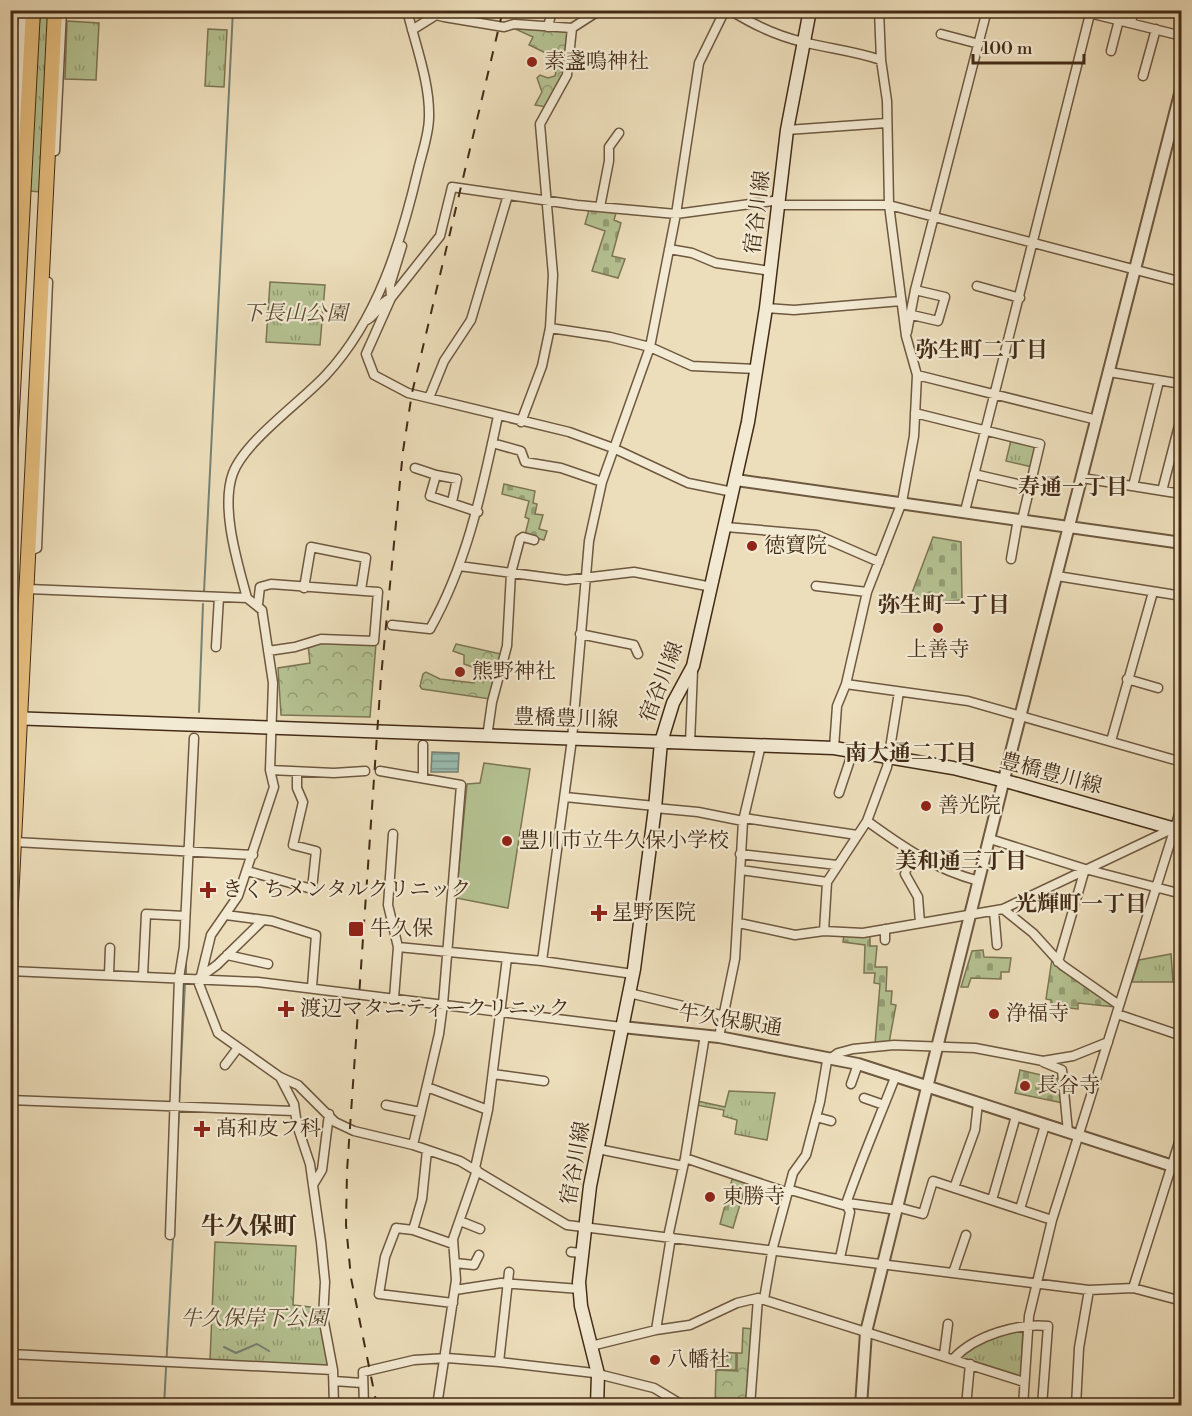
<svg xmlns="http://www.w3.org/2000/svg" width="1192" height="1416" font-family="'Libre Bodoni','Noto Serif JP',serif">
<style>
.grass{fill:url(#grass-tufts);stroke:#7c7654;stroke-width:1.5}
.forest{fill:url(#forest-crowns);stroke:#7c7654;stroke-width:1.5}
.cemetery{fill:url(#cemetery-stones);stroke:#7c7654;stroke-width:1.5}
.pitch{fill:#b5c292;stroke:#7c7654;stroke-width:1.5}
.water{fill:url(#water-rules);stroke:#778273;stroke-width:1.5}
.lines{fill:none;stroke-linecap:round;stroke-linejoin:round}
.stream{stroke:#778273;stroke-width:2}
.minor-casing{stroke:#6e583f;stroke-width:11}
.tertiary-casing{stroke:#6e583f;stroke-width:14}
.secondary-casing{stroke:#432b16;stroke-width:15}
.trunk-casing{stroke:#432b16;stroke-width:16}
.minor{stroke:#f3ead3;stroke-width:8}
.tertiary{stroke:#f3ead3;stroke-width:10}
.secondary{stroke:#f3ead3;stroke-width:12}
.trunk{stroke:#e6bf7e;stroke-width:14}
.rail{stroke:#432b16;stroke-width:2;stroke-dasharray:10 10;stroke-linecap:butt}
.poi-dot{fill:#8f2418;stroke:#f3ead3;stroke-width:2}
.labels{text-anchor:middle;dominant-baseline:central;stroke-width:4.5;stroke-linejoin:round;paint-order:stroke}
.poi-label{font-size:21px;fill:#432b16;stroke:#f3ead3;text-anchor:start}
.street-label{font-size:21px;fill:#432b16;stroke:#f3ead3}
.park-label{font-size:21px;font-style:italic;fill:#5a492f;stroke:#f3ead3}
.neighbourhood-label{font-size:22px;font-weight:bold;fill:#432b16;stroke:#f3ead3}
.quarter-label{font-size:24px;font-weight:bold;fill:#432b16;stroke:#f3ead3}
</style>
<defs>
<pattern id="grass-tufts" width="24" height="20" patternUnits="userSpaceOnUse" patternTransform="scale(1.5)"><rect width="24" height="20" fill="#b5c292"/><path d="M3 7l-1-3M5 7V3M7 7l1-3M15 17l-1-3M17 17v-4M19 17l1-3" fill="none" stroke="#959e76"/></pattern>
<pattern id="forest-crowns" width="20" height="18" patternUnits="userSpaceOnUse" patternTransform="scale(1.5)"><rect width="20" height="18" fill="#b5c292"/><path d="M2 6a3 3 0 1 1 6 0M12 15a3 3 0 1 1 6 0" fill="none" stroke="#959e76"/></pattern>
<pattern id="cemetery-stones" width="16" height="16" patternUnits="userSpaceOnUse" patternTransform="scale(1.5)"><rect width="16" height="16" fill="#b5c292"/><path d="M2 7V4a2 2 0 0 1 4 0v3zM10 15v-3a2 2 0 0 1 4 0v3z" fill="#959e76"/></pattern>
<pattern id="water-rules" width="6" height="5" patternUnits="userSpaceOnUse" patternTransform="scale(1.5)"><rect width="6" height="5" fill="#99bcb1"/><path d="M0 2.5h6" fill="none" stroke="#7e998f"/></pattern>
</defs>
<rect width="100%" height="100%" fill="#eddebb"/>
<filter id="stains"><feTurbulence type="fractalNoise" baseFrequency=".00333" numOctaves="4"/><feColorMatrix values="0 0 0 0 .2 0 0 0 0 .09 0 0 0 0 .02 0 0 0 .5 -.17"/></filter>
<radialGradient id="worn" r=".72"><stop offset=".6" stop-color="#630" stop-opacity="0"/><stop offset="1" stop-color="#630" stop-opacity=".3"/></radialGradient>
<path class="grass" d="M41,11H52L40,192L30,191L36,49Z
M67,21L99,23L96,80L65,79Z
M208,29L227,30L224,87L205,86Z
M270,282L325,285L320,345L266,342Z
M1011,440L1037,447L1032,467L1006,461Z
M1171,954L1173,982H1132L1139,960Z
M729,1091L775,1093L767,1140L735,1134L737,1120L723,1116L724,1110L696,1105L697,1101L725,1107Z
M215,1242L296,1246L293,1305L319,1308V1319L330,1367L210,1360Z
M1023,1328L1021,1376L1019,1378L961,1359V1354L977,1343Z
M716,1352L736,1353V1370H715Z"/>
<path class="forest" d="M509,26L568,30L564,75L546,107L535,105L542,92L537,78L540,75L548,78L555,76L558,62L550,55L529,45L533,37Z
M321,642L376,644L370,717L281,715L278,668L310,663L308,645Z
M456,644L501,654L490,699L422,689L420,686L423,674L426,672L440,679L474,683L478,669L464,664V655L453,651Z
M743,1328L753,1329L749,1405L715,1406L716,1370L737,1371V1353H742Z"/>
<path class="cemetery" d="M589,210L616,213L614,220L621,223L612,256L625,259L618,278L592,271L605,231L585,224Z
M504,484L535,491L533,503L537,504L535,514L543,515L539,529L547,531L544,540L525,535L529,519L525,517L529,501L502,494Z
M933,537L961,542L962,600L938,602L937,595H923V600L909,601Z
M844,934H870V946H877L875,967H887L886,991H892L891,1004L896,1005L889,1043L875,1044L880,984L874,983L875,973H864L865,945L843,942Z
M983,950L984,957L1011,958L1009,972H1001V979L971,978L968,987H961L972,951Z
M1052,959L1115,1007L1078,1003V1009L1051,1006V1000L1046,999Z
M1020,1070L1058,1079L1063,1103L1015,1093Z
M733,1176L747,1181L733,1228L720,1224Z"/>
<path class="pitch" d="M484,763L530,769L508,908L456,898L467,784L480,783Z"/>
<path class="water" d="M432,752L459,753L458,772H431Z"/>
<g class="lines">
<path class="stream" d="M10,15H21
M204,592L233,10
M199,712L203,604
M186,974V956
M179,1103L185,983
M177,1151L179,1109
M224,1347L236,1353L257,1344L269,1351
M164,1406L173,1238"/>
<g class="minor-casing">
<path id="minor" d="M434,10L436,15L444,17L504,27L514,24L572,28L600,10
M730,10C752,24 777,36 803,42C831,49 854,51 881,60
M1077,10L1182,36
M471,21L472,10
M1131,23L1134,10
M548,27L552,10
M412,30L436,15
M941,34L979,44
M1111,51L1119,20
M1143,76L1156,29
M787,130L886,123
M52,152L55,151L62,10
M23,166L16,162L23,10
M779,205H889L1182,282
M600,207L609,161V147L619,133
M669,249L692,253L716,263L771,271
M977,286L1020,298
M10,290L13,260L19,258
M391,297L390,285L402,246
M391,298L440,236L452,187L577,205L676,214L780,200
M766,308L794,310L901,301
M912,315L938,321L945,297L915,290
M365,321C377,316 380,301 391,298L366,354L374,375L408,393L569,432L613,448L688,483L733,492
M550,328L610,337L650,347L692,366L756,369
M907,332L915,290L987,10
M1109,372L1182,384
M917,375L1097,420
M429,398L444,361L471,320L508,195
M915,413L1040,444L1022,520
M521,422L542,366L550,328L553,275L540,124L567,75L572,28
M492,443L521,451L525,462L561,468L602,482
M415,468L436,475L430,496L478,512
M974,474L1030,487
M436,475L457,479L452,502
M1082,478L1182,494
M1133,486L1159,381
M1162,491L1182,414
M965,511L1091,10
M726,527L817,535L879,562
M30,551L37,548L48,282
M1011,559L1018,519
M459,566L566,580L634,572L712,587
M1057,576L1182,596
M816,586L867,592
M304,588L311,547L366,558L361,590
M28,589L247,598
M258,604L260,587L271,584L378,592L374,641L321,639L295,647L268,651
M392,625L430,629C468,561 482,490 498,416
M580,634L634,645L638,654
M216,647L219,597
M1127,679L1158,688
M846,684L968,701L1182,762
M487,737L492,702L507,646L511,573L520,539L523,537L534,540
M1111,741L1153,592
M690,743L693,670
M834,748L837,706L846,684L867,592L902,502L914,436L917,375L906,336L889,205L887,101L881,60L879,10
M270,770L334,773L365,771
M380,771L461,785L443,1004L439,1034L413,1145
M423,778V745
M839,793L853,751
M565,797L655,806
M655,808L698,812L743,821
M744,818L857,835
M867,821C903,847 936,870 979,881
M393,834L388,905L398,947L394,998
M990,839L1085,869L1182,894
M15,842L253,855
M911,853L905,874L918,897L920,923
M740,854L837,865
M741,870L827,882
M247,871L312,889L316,851L293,845L303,802L297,788V772
M1003,909L1033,933L1062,965L1119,1005
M994,911L997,945
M226,915L272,921L316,935L312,987
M739,923L795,935L824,931L863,933L1003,909L1174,828
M885,929V940
M824,931L827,882L867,821L887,767L899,692
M398,947L542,961L633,974
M227,955L268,964
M542,961L572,739L589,541L602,482L650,347L676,214L699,63L725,10
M1058,962L1085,869
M10,971L258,982L622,1027
M109,974L110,948
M143,975L146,914L185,916
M199,978L217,965L262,921
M629,993L725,1016
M1117,1014L1182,1036
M719,1037L735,959L743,821L761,745
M1043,1062L1062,1070L1068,1132
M225,1065L237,1049
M493,1074L544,1081
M280,1077L298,1085L335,1122L354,1131L413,1145L460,1161L567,1225L1089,1290L1133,1288L1182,1301
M851,1084L858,1064
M427,1087L488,1110
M864,1098L884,1105
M10,1100L294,1111
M386,1105L420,1112
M816,1117L831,1121
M598,1149L683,1166
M685,1158L783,1191H794L843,1205L848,1203L897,1210
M475,1168L488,1110L507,958
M313,1185L322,1170L329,1114
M954,1188L975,1130L978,1103
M992,1200L1016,1116
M897,1207L923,1214L933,1181L1052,1220
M1020,1209L1045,1125
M460,1221L480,1229
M413,1230L422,1199L427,1150
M170,1235L179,978L184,947L194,738
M668,1237L685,1158L705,1035
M571,1252L581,1253
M840,1258L850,1212L846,1204C861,1160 879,1119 896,1075
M455,1263L474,1265L479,1255
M953,1273L966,1235
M1133,1288L1182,1133
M455,1290L501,1283L580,1289
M764,1299L773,1247L793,1173L806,1155L820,1102L827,1061L838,1053L853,1049L894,1045L975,1048L1043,1061L1073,1056L1108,1042
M453,1303L379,1294L385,1257L396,1228L413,1230L453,1244
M656,1330L671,1237
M591,1346L656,1330L690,1325L737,1303L758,1298L1024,1382
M10,1354L333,1370
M944,1355L948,1324
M954,1358C976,1335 1018,1323 1048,1326L1042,1406
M499,1362L509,1272
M334,1381L362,1383
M334,1406L333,1370L323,1317L325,1282L321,1242L310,1164L297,1125L294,1104L280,1077L218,1033L199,984L211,935L238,896L274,787L270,770L273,683L262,610L247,598C238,564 220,508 233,473C245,441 302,401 326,375C378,319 401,242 418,170C422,153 429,134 429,117C430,82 415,44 407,10
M364,1406L363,1372L414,1360L447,1358L499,1362L594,1373L654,1388L684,1406
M437,1406L456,1280L453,1239L477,1170
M750,1406L758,1298
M966,1406L970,1364
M1023,1406L1029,1316L1052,1220L1182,805
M1076,1406L1079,1348L1089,1290"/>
</g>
<g class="tertiary-casing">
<path id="tertiary" d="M736,480L1182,543
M622,1027L719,1037L858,1064L1182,1169
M861,1406L866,1332L1001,791L1182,86"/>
</g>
<g class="secondary-casing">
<path id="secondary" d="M10,718L834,748L953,768L1013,783L1182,831
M597,1406L598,1374L581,1306L579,1282L590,1186L634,969L655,808L661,742L673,703L693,666L748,422L766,308L787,130L810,10"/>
</g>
<g class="trunk-casing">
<path id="trunk" d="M10,449L33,10
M10,922L55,10"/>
</g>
<use href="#minor" class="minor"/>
<use href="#tertiary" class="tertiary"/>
<use href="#secondary" class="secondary"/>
<use href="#trunk" class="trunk"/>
<path class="rail" d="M377,1406L351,1278L346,1225L347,1171L381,677L403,451L412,393L503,10"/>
</g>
<g class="poi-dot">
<circle cx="532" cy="62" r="6"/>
<circle cx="752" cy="546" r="6"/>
<circle cx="938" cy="628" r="6"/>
<circle cx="460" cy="672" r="6"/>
<circle cx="926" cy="806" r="6"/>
<circle cx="507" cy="841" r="6"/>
<path d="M205 881h6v6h6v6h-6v6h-6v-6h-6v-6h6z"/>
<path d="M596 904h6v6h6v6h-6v6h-6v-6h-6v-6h6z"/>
<rect x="348" y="921" width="16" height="16" rx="3"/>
<path d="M283 1000h6v6h6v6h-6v6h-6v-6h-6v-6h6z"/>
<circle cx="994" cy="1014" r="6"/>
<circle cx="1025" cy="1086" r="6"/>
<path d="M199 1120h6v6h6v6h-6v6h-6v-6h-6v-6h6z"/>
<circle cx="710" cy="1197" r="6"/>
<circle cx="655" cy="1360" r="6"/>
</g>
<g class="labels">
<g class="poi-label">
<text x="544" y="62">素盞鳴神社</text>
<text x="764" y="546">徳寶院</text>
<text x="938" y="650" text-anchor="middle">上善寺</text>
<text x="472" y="672">熊野神社</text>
<text x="938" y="806">善光院</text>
<text x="519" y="841">豊川市立牛久保小学校</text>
<text x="222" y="890">きくちメンタルクリニック</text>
<text x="612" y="913">星野医院</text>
<text x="370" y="929">牛久保</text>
<text x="300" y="1009">渡辺マタニティークリニック</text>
<text x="1006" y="1014">浄福寺</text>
<text x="1037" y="1086">長谷寺</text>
<text x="216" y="1129">髙和皮フ科</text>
<text x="722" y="1197">東勝寺</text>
<text x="667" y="1360">八幡社</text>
</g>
<g class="street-label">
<text transform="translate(758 212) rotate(-83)">宿谷川線</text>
<text transform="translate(662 682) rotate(-69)">宿谷川線</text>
<text transform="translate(566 719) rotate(2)">豊橋豊川線</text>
<text transform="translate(1051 774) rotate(15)">豊橋豊川線</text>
<text transform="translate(730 1021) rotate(9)">牛久保駅通</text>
<text transform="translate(576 1163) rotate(-80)">宿谷川線</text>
</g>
<g class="park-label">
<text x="295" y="314">下長山公園</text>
<text x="254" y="1319">牛久保岸下公園</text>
</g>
<g class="neighbourhood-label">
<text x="982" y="350">弥生町二丁目</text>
<text x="1073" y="487">寿通一丁目</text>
<text x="944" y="605">弥生町一丁目</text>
<text x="911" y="753">南大通二丁目</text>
<text x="961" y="861">美和通三丁目</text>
<text x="1081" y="904">光輝町一丁目</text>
</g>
<g class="quarter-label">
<text x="249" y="1227">牛久保町</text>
</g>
</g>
<rect width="1192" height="1416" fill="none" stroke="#eddebb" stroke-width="36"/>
<rect x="12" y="12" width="1168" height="1392" fill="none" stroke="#432b16" stroke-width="3"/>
<rect x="18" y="18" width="1156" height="1380" fill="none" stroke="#432b16" stroke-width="1.5"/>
<path d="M973 54v9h111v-9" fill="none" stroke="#432b16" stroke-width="3"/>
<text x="982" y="54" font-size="18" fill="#432b16" stroke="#f3ead3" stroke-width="4.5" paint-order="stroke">100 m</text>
<rect width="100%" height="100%" filter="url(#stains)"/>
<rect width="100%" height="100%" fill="url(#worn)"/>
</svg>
